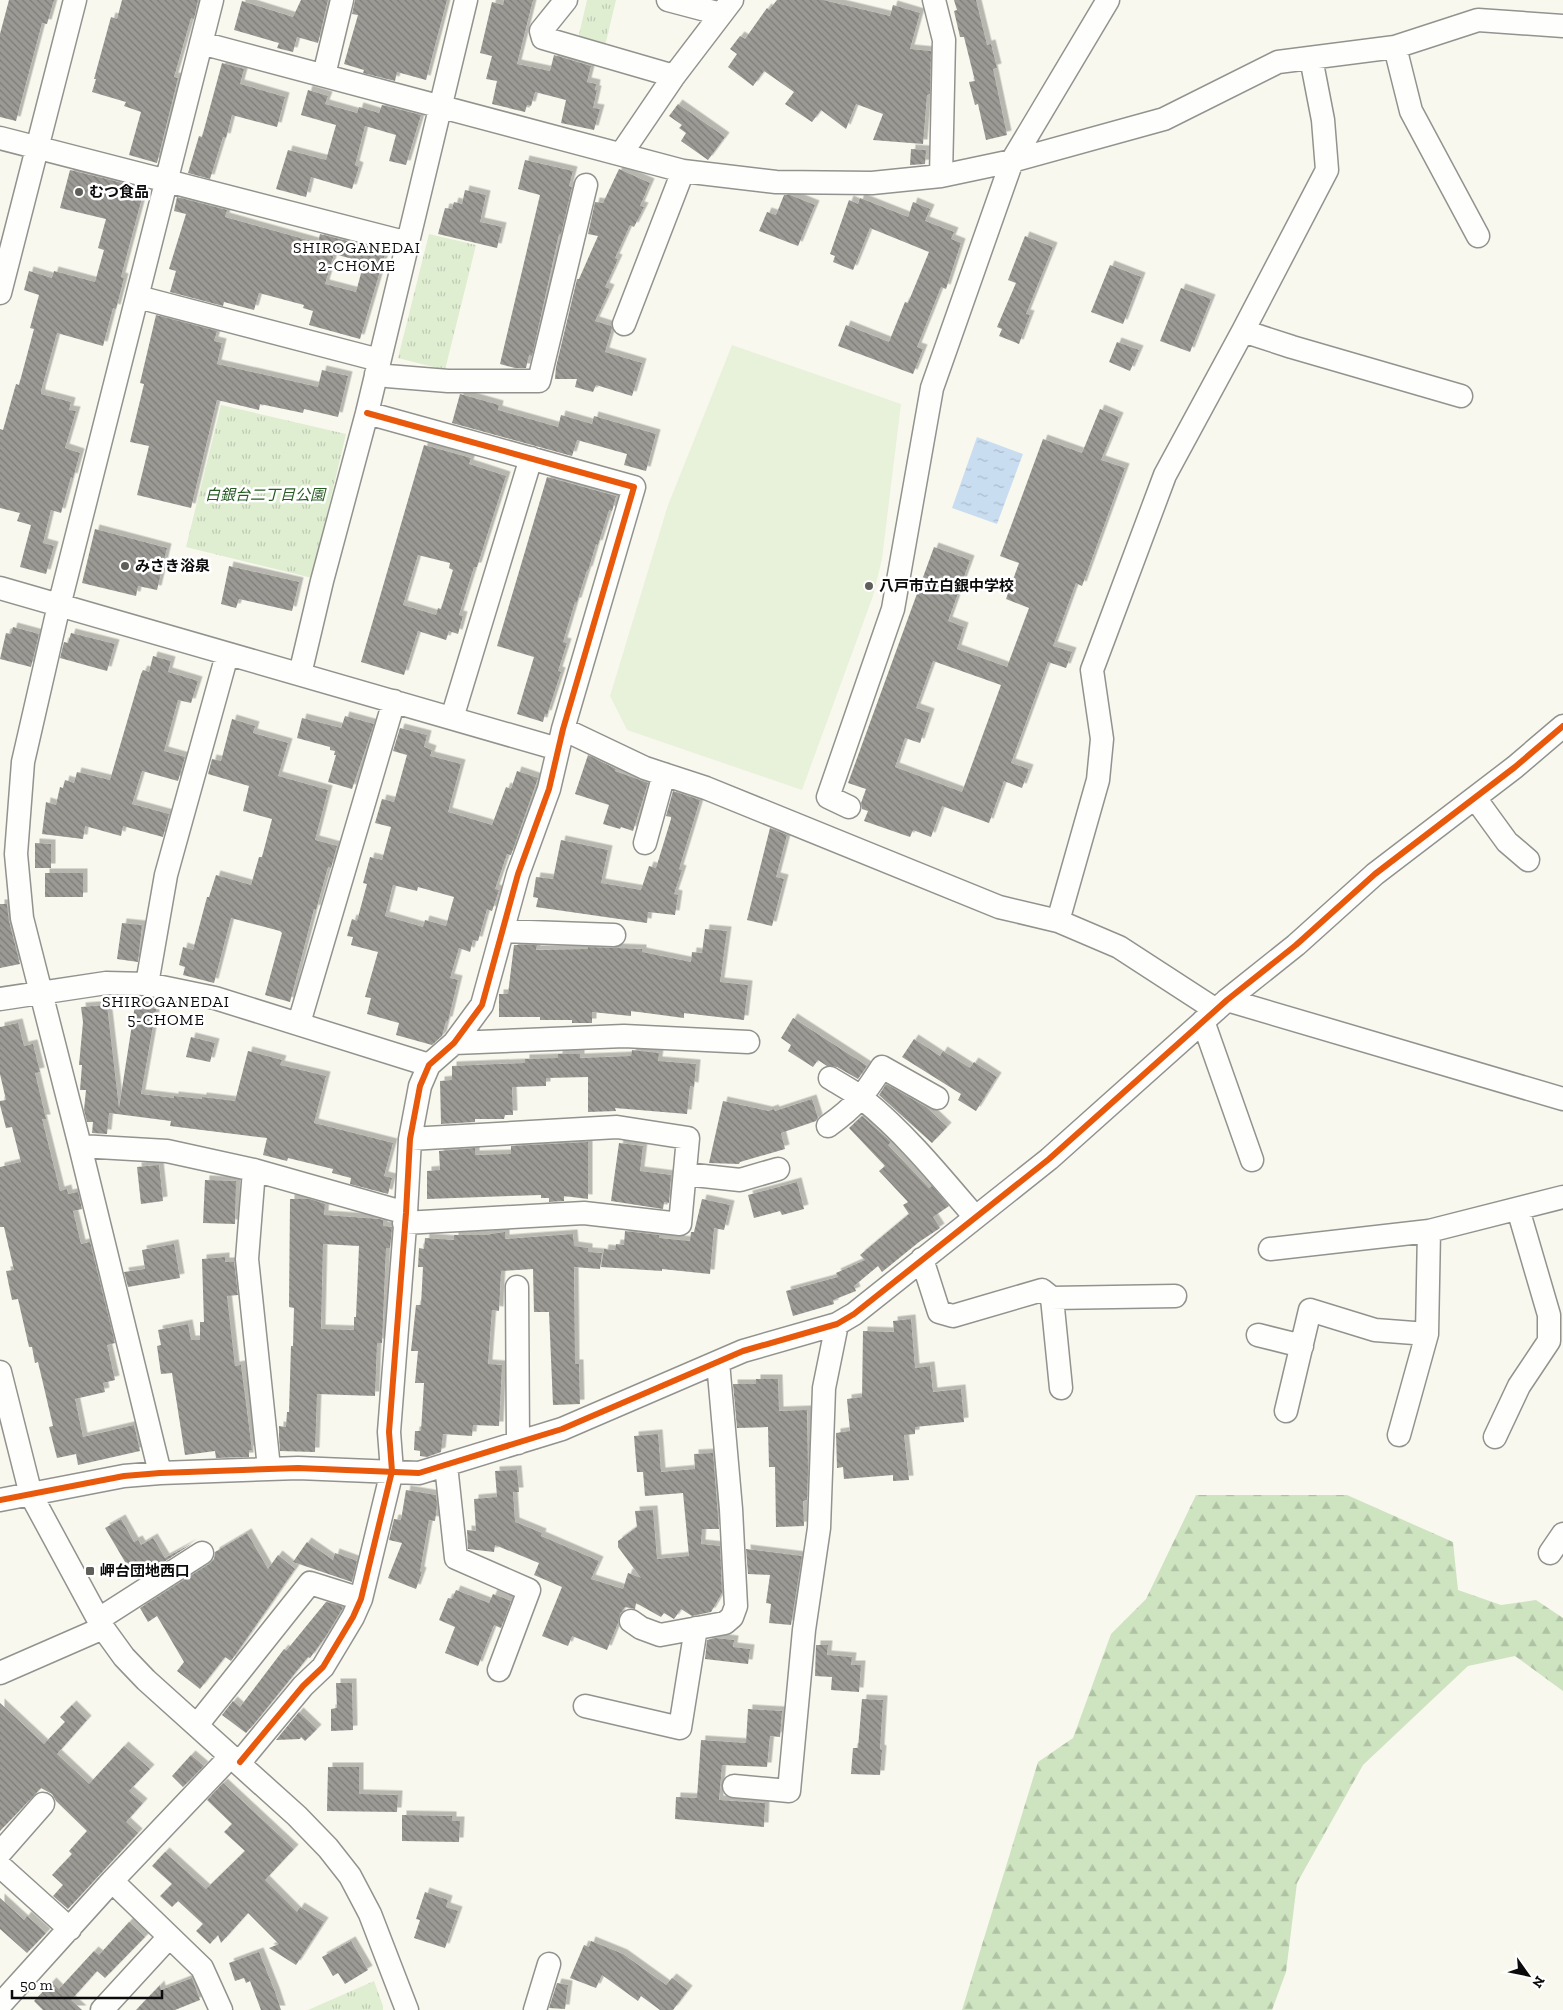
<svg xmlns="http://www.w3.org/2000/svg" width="1563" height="2010" font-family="'Zilla Slab','Noto Sans JP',serif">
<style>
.forest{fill:url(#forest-firs)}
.park{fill:url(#park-tufts)}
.pitch{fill:#e8f1da}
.water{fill:url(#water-ripples)}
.building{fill:url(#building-back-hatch);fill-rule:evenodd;filter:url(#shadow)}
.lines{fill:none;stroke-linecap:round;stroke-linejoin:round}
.minor-casing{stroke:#92928e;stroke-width:25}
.minor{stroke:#fefefd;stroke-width:22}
.cycleway-casing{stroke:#fff;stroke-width:9}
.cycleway{stroke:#e8590c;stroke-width:6}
.poi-dot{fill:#5e5e5b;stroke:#fff;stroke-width:2}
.labels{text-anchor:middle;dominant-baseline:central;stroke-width:5;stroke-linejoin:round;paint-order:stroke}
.poi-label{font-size:15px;font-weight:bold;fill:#0b0b0b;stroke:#fff;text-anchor:start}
.park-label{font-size:15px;font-style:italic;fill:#265c22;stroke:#fff}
.neighbourhood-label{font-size:16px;letter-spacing:1px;fill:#0b0b0b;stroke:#fff}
</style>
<defs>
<pattern id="forest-firs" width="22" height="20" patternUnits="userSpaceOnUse" patternTransform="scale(1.25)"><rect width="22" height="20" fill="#cee4c0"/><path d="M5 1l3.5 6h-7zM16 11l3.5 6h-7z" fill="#b0c2a4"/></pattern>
<pattern id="park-tufts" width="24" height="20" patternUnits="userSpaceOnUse" patternTransform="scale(1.25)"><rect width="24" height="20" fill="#dfedd1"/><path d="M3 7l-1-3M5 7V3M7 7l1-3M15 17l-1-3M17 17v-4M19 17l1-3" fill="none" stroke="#becab2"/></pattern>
<pattern id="water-ripples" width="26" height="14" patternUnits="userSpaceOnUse" patternTransform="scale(1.25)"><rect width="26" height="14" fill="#c9ddf0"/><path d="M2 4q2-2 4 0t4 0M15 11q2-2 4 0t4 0" fill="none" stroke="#abbccc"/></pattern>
<pattern id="building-back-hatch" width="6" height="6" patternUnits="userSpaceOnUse" patternTransform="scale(1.25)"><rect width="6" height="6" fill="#9c9a95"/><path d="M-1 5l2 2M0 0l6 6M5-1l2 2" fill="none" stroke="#7d7c78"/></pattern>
<filter id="shadow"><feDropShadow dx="4.5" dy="-4.5" stdDeviation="0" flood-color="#0004"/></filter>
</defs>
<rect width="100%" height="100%" fill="#f9f8ef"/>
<path class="forest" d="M1196,1495H1347L1453,1542L1458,1590L1501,1605L1536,1600L1563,1618V1691L1515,1656L1468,1666L1363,1765L1297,1883L1286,1972L1272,2010H962L1038,1762L1073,1738L1111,1634L1146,1599Z"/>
<path class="park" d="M587,0H616L605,46L578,39Z
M429,234L476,245L445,370L398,358Z
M221,405L346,434L312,578L186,547Z
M374,1981L383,2006V2010H308Z"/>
<path class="pitch" d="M732,345L901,404L882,559L873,596L802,790L627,730L610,696L668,505Z"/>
<path class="water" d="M977,437L1023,454L997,524L952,508Z"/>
<path class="building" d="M9,0H54L47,24L42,23L16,121L0,117V34Z
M122,0H198L194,19L191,18L174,77L178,78L157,163L129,155L141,112L124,106L126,102L92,92L96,79H94L111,17L117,19Z
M301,0H328L318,43L297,37L293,52L277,48L279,43L234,30L242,1L293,17Z
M355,0H447L426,80L397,72L395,81L363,73L364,70L344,64L358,15L352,14Z
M504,0H533L517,64L550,71L554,55L591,66L587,82L596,84L595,90H597L593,108L600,109L594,130L561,123L566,100L535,92L531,106L527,105L525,112L492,104L497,81L486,79L492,56L480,53L492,2L503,5Z
M777,0H823L890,16L893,5L920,13L910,49L931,51L930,94L927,95L923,144L873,140L883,114L856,104L846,129L821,110L812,122L785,104L794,92L764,71L753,86L728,67L737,54L730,49L740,36L745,39L767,8L769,10Z
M954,0H976L987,45L991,44L997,68L993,69L1007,135L986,140L978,104L975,105L969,82L975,81L964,37H960L954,11L957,10Z
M222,63L244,69L240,84L285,97L277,127L232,115L226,138L223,137L210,179L188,173L199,136L202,137Z
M308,90L328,96L325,104L357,113L359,107L379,113L382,105L421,115L406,165L389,161L396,135L365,126L355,165L359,167L352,189L311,177L306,197L276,189L288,150L326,160L336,125L301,115Z
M678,104L725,137L708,160L681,141L686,133L679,128L682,125L669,116Z
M911,149L926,150L925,164L910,165Z
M525,160L573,171L569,186L572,187L561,234H559L532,356L529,355L526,368H515L500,364L540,195L518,189Z
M619,169L650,183L640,206L644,207L634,227L630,225L615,258L618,259L605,287L610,289L595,321L611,326L612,328L605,352L642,363L632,396L596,385L593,392L575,387L577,379H555L556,367L577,279H579L598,236L588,234L595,202L603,203Z
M70,170L135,186L134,191L143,194L121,277L124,278L116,309L113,308L103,346L57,333L41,391V394L71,402L69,410L76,411L65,448L80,453L73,478L71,477L61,513L51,510L43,543L54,546L46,574L20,567L31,525L17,521L20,513L0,508V429L3,430L16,384L19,385L34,329L30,328L39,295L24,290L29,271L52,278L54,271L95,282L104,250L98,248L106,219L60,208Z
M465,190L486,195L480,222L502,227L497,248L438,234L445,208L452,209L454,202L462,204Z
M784,195H790L815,205L798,246L759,231L767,212L776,215Z
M177,197L227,210L225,217L318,243L320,234L386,251L360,339L309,325L313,311L303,308L304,305L259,293L254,310L224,302L223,306L170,292L176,271L169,269L186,214L174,211ZM334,254L364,262L356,292L325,284Z
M860,198L908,217L913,202L930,209L925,221L954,232L951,239L961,243L946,289L941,287L917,347L923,349L913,374L838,346L846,325L889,342L905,302L908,303L929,252L870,228L853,270L833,262L835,256L830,254L849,200L858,204Z
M1025,236L1053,247L1026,314L1030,315L1019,344L999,336L1002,329L997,327L1016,283L1008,280Z
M1110,265L1141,277L1123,324L1091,312Z
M1181,288L1211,299L1190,352L1160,341Z
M156,315L217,331L214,341L222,343L217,364L318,387L322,370L348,376L338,417L304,409L303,413L260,404L259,410L217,400L191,508L137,495L149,446L130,442L144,384L140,383Z
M1117,342L1139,350L1130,371L1109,362Z
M460,394L499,405L498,410L558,427L561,415L592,424L594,416L656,434L646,471L624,465L627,454L577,440L572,456L452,423Z
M1100,409L1119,417L1101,460L1125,468L1082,586L1076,583L1053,646L1072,652L1066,668L1048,662L1011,763L1029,769L1022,788L1004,781L989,823L942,806L931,837L913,830L910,837L864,821L868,811L862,809L861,803L866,789L848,783L934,547L970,560L948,621L964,627L957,649L1007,667L1029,608L1006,599L1019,563L1000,556L1043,439L1082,453ZM933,661L1001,685L962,792L895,767L905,738L920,743L930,713L916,708Z
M424,445L471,458L469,464L506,476L477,567H474L459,615L463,616L458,634L449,631L446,640L418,631L404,675L361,662ZM418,555L450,563L449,568L453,570L441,609L438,608L436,615L403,605Z
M547,477L616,496L612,511L609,510L598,545L596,544L588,571L587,570L577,602H575L563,642L567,643L558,671L561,672L547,715L545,714L543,722L517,714L534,657L497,646Z
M95,529L167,548L157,590L138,586L136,596L82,583Z
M229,566L299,582L292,611L239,599L236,608L221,604Z
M13,627L39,634L31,667L0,659L6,633L11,634Z
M71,633L115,644L107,671L60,658L64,642L68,643Z
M153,656L171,661L168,672L198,681L191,703L178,700L164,751L185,757L178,781L142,771L132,804L169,814L163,837L123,826L121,836L85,826L83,839L42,834L46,802L56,805L60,787L63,788L65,780L74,783L77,772L110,780L141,674L143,670L149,672Z
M345,716L374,724L352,789L328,782L336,755H334L335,751L330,750V747L297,738L302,718L341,728Z
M232,719L255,726L253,733L288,743L278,776L328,790L315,840L337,846L331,868L328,867L316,910L314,909L290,1002L265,995L282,933L280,931L231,918L214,983L183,975L185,967L179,965L183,947L193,950L207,897H209L216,875L251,885L259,857H262L272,819L243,811L249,786L208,774L212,759L221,761Z
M400,728L427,735L424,747L432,750L430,756L461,764L448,812L492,825L506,787L511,789L517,771L538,778L511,855L507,854L495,889L499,890L492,911L487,909L478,941L473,940L470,952L459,948L450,978L458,980L448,1021H446L442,1036L432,1045L396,1035L399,1023L367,1014L371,998L365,997L378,952L351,945L353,937L347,936L352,919L357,921L367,884L363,883L370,857L382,860L391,827L375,823L382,799L394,802L407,755L393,751ZM393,885L417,891L418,887L454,897L446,926L425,920L423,927L385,916Z
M588,755L616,769L615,771L648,783L633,831L621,827L620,829L603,824L609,805L575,794Z
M673,791L700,800L679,869L682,870L674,894L678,895L675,915L648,912L647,923L536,907L538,898L533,897L536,877L553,879L561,840L608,850L601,883L641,890L649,866L656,868L671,819V817L666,816Z
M770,828L787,835L776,877L784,879L772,926L747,920Z
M35,843L51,844V868H35Z
M45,873H83V897H45Z
M0,904H7L9,921L20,964L0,968Z
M122,923L142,925L138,962L117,959Z
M705,929L727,931L720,982L748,985L744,1020L684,1013V1018L631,1011V1016L592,1012V1023H572V1020H540V1017H499V994H508L514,945H537L536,950L588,949V947L642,949V952L691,962L692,952L702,953Z
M107,1005L119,1108L135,1005L156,1009L141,1094L174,1098V1096L202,1099V1097L235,1101L248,1051L282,1060L280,1065L326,1076L314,1123L393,1143L384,1176L392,1178L388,1194L350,1184L351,1178L332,1173L333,1169L288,1158L287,1161L263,1155L267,1138L170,1126L171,1121L109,1113L107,1134L92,1133L93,1122H87L84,1110L86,1090H80L82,1065H79L83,1022L81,1007Z
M793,1018L867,1066L858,1079L837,1067L827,1066L818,1060L813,1067L788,1051L791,1045L781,1038Z
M18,1023L24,1046L33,1044L40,1072L35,1073L46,1119H42L60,1191L67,1189L68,1194L78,1192L82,1209L73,1211L81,1244L90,1242L115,1343L107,1345L115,1380L103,1383L105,1392L75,1399L83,1437L134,1425L140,1451L78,1465L76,1454L57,1458L49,1427L53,1426L38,1362L35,1363L32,1347H29L18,1299L12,1300L6,1271L14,1270L4,1227H0V1167L21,1162L12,1127L6,1128L0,1105V1101L6,1100L0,1074V1027Z
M191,1037L215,1043L210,1062L186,1057Z
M914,1039L940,1056L943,1051L970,1068L974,1062L997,1077L976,1111L958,1100L961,1094L902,1057Z
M632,1050L659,1053L658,1061L696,1064L694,1087L690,1086L687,1114L615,1108L616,1111L588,1112V1077L546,1078V1086L512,1087L513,1115H505L504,1119H475V1122L441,1124L440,1081L452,1080V1066L525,1063V1059L558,1058V1054H580V1058L631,1056Z
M886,1084L926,1107L947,1127L932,1143L879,1095Z
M812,1099L818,1118L816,1121L781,1133L785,1149L740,1162L739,1164L709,1163L723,1101L768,1111L774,1109L775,1111Z
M862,1116L891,1142L888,1145L929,1188L932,1186L949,1206L933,1217L940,1228L919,1242L882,1272L878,1266L854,1286L856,1291L833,1300L834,1304L793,1316L786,1291L838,1277L836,1273L865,1260L860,1255L909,1214L903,1205L908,1202L879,1171L885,1166L849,1128Z
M588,1142V1199L564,1196V1201L549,1202V1198H541V1195L427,1199V1171L440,1170L439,1151L475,1148V1155L511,1154V1146Z
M619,1143L643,1146L640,1171L671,1175L669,1203L664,1202L663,1209L611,1201Z
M159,1165L163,1201L141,1204L137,1167Z
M205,1180L236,1181L235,1224L203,1223Z
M797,1182L804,1209L782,1215L780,1211L754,1218L748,1195Z
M290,1199H310L325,1204L324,1215L379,1219L383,1220V1226L392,1227L390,1248H386L382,1343H377L375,1396L317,1394L315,1452L280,1451L279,1437V1426L286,1427L287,1412H289L291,1346H293L294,1308L289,1307ZM323,1244L359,1246L356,1317H354V1330L321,1329Z
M702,1199L730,1205L724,1230L714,1228L710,1274L662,1269V1271L601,1267L604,1249L615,1250L616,1244L624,1245L625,1231L659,1235V1238L690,1241L691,1232H694Z
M505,1232V1239L573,1234L574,1246L588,1248V1252L602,1253L600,1269L574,1267L575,1364H579L580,1404L553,1405L549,1312H534L533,1269L501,1271L499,1311L492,1310L488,1364L502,1365L499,1426L473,1425L472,1436L443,1434L441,1452L427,1457L420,1456V1451L414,1450L415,1431H421L424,1383H415L418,1351H411L416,1305H421L423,1267H418L419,1248L424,1249L425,1238L454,1240V1235H490V1234Z
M174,1244L180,1278L128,1287L124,1272L145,1269L142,1250Z
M225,1257V1262H234L238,1295L227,1296L235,1366L241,1365L252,1450H249V1457L216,1458L215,1451L185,1455L172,1373L161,1374L157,1346L161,1345L158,1330L188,1324L191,1340H200V1322H204L202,1259Z
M911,1319L915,1368L930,1366L933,1392L961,1389L964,1422L915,1427V1434L904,1435L909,1480L893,1481V1475L844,1479L843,1467L837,1468L836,1433L850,1431L847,1399L862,1397L863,1331L894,1332L893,1321Z
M756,1379H778L779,1411L807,1410L808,1470L807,1500L803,1501L804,1526L776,1527L775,1467H769L768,1427L737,1428L733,1384H756Z
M658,1434L661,1472L695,1469L694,1454L713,1453L719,1529H702L701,1544L720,1546L722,1593L711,1612L692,1616L681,1609L674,1619L664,1613L661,1617L636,1603L635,1609L625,1607L620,1614L618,1623L607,1650L572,1636L568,1646L542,1636L562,1587L534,1575L539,1563L495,1545L494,1552L468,1549L467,1530L476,1531L474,1499L497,1497L495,1471L517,1470L519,1492H513L515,1522L542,1533L541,1536L599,1561L591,1579L623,1589L628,1573L641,1578L618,1547V1541L637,1527L635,1511L653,1510L657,1559L689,1556L683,1493L645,1496L643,1472H637L634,1436Z
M406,1490L436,1495L437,1505L435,1521L429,1520L420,1571L422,1572L416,1589L388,1578L402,1543L389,1540L394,1519L401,1520Z
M121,1519L134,1542L138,1540L141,1545L153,1538L165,1558L193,1543L138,1579L133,1571L131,1572L105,1528Z
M247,1533L268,1569L278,1555L295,1569L231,1661L225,1657L200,1689L177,1671L184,1662L157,1616L148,1622L140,1608L209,1564L214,1559L215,1552Z
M307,1542L333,1560L335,1553L357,1561L352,1582L293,1562Z
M746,1549L802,1556L791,1625L769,1623L771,1604L766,1603L770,1575L748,1574Z
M456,1590L489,1603L493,1594L511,1601L501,1628L494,1625L478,1666L445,1653L455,1627L439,1620L448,1598L452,1599Z
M326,1602L341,1606L343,1608L341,1611L326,1636L310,1658L308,1657L254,1724L246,1733L222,1715L233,1701L240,1707L284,1649L286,1651Z
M715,1638L734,1640L733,1647L750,1649L748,1664L705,1659L707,1640Z
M816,1645H828L827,1655L852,1657L851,1665H861L859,1692L831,1690L832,1677L815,1676Z
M336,1683H352L353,1730L331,1731V1709L337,1708Z
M862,1699L883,1700L880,1749L882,1750L880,1775L851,1774L853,1748H858Z
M0,1703L44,1744L65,1722L60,1717L72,1705L87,1720L57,1754L89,1784L124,1746L150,1769L129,1791L143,1803L126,1822L138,1833L68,1909L53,1896L63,1885L52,1875L72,1854L69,1851L87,1831L56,1801L52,1794L41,1788L0,1831Z
M748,1709L782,1711L780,1737L770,1736L767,1767L722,1765L719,1800L765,1803L764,1827L675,1819L676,1797L697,1798L701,1740L746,1743Z
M299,1712L317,1729L305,1741L301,1737L300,1739L276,1740Z
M191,1755L204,1766L183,1787L172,1776Z
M328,1767H359V1794L398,1795L397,1812L327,1811Z
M223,1783L294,1849L265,1880L297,1912L300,1907L324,1922L296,1965L269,1948L279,1944L248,1913L221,1943L218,1935L210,1944L196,1931L203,1924L178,1901L172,1907L160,1896L172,1884L152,1866L165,1852L206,1889L245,1851L224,1832L232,1824L207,1800Z
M402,1815L452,1816V1821H460L459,1842L402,1841Z
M425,1892L448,1900L446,1907L458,1911L445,1948L414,1938L420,1920L416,1919Z
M0,1898L24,1920L27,1916L46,1933L27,1953L0,1929Z
M129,1922L145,1937L105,1978L97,1971L71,2000L82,2010H43L34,2001L52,1982L59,1989L94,1951L99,1955Z
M351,1941L368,1970L345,1984L338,1973L333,1976L322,1957Z
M591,1941L623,1954L666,1985L672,1978L688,1990L673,2010H660L641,1996L638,2001L602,1975L596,1988L570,1978L584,1945L589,1947Z
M259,1952L275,1992L281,2010H261L250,1981L246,1983L244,1978L235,1981L229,1963Z
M192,1978L200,2000L175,2010H136L160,1985L161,1990Z
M557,1983L568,1985L565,2009L549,2008Z"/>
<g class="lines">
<g class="minor-casing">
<path id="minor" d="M566,0L541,31L543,38L674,76
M668,0L721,14
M934,0L944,40L941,176
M201,43L683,171L776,182L872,183L941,176L1012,161L1164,119L1278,62L1395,47L1478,20L1563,26
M1395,47L1411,111L1478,236
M324,75L342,0
M0,138L408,243
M621,154L674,76L732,0
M0,293L75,0
M138,297L379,360
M624,324L683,171
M1243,331L1292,347L1461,396
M376,374L387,376L448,381H539L586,185
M0,588L558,749
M300,674L322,581L367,413L466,0
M452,718L531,458
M563,729L645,768L706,788L999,907L1058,921L1119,947L1216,1010
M1475,798L1507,842L1528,860
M849,807L828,797L893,609L932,388L1012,161L1108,0
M645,843L664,774
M1058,921L1098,780L1102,739L1092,670L1165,475L1243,331L1327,170L1323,120L1311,58
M503,931L614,935
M147,984L166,875L227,655
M0,999L106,983L147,984L215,998L429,1065
M1227,1000L1563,1099
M1203,1021L1252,1160
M299,1023L394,701
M454,1043L624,1036L748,1042
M830,1078C841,1085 853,1091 863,1099C905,1133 940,1176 975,1217
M828,1126C856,1106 864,1095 882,1067L937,1098
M80,1146L167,1151L254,1170L406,1213
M254,1170L247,1259L269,1468
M685,1174L740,1180L778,1169
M404,1223L584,1213L680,1224L688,1138L617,1127L410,1139
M1270,1249L1429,1231L1563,1197
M922,1259L939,1312L953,1316L1042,1290L1052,1298L1061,1388
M517,1287L518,1443
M1052,1298L1175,1296
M1258,1335L1302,1346
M0,1372L31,1495L103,1628L124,1657L146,1680L297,1816L328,1848L350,1876L370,1914L407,2010
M1286,1411L1310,1310L1375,1330L1427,1334L1429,1231
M1399,1435L1427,1334
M1495,1437L1519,1386L1549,1341V1315L1518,1209
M446,1465L456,1558L529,1590L499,1670
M160,1473L80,1146L22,918L16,854L23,762L56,618L212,0
M0,1500L124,1476L160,1473L298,1468L419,1473L562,1429L743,1351L837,1324L854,1314L1049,1159L1227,1000L1296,945L1375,874L1515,767L1563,726
M1550,1553L1563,1534
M99,1619L202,1553
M631,1621L641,1628L660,1635L725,1623L732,1617L736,1606L731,1509L718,1362
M0,1673L103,1628
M585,1706L680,1728L696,1628
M197,1725L310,1583L361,1599
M240,1762L303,1686L323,1667L353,1617L361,1599L392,1471L389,1432L406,1213L410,1139L420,1086L429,1065L454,1043L482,1005L518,874L549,789L563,729L634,487L367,413
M734,1786L789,1791L804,1630L819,1528L824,1388L837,1324
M0,1853L43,1804
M0,1866L70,1929
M112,1881L202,1968L221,2010
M0,2005L112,1881L231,1756
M102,2010L169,1937
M535,2010L549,1964"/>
</g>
<use href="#minor" class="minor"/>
<g class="cycleway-casing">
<path id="cycleway" d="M0,1500L124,1476L160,1473L298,1468L419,1473L562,1429L743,1351L837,1324L854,1314L1049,1159L1227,1000L1296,945L1375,874L1515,767L1563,726
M240,1762L303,1686L323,1667L353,1617L361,1599L392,1471L389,1432L406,1213L410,1139L420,1086L429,1065L454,1043L482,1005L518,874L549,789L563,729L634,487L367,413"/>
</g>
<use href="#cycleway" class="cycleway"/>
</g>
<g class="poi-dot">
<circle cx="79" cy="192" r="5"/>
<circle cx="125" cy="566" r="5"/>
<circle cx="869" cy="586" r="5"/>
<rect x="85" y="1566" width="10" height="10" rx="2.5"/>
</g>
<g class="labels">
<g class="poi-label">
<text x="89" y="192">むつ食品</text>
<text x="135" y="566">みさき浴泉</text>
<text x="879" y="586">八戸市立白銀中学校</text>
<text x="100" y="1571">岬台団地西口</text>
</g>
<g class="park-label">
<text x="265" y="495">白銀台二丁目公園</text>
</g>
<g class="neighbourhood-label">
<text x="357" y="247">SHIROGANEDAI<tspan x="357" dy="18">2-CHOME</tspan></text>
<text x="166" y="1001">SHIROGANEDAI<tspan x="166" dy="18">5-CHOME</tspan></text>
</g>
</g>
<g transform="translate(1528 1975) rotate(123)" stroke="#ffffff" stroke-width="4" paint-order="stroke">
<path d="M0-4L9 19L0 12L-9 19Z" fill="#0b0b0b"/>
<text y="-8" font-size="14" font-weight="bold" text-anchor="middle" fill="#0b0b0b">N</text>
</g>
<path d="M12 1990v8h150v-8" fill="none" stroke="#0b0b0b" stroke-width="2.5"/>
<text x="20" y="1990" font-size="15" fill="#0b0b0b" stroke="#ffffff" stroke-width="4" paint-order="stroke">50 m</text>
</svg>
